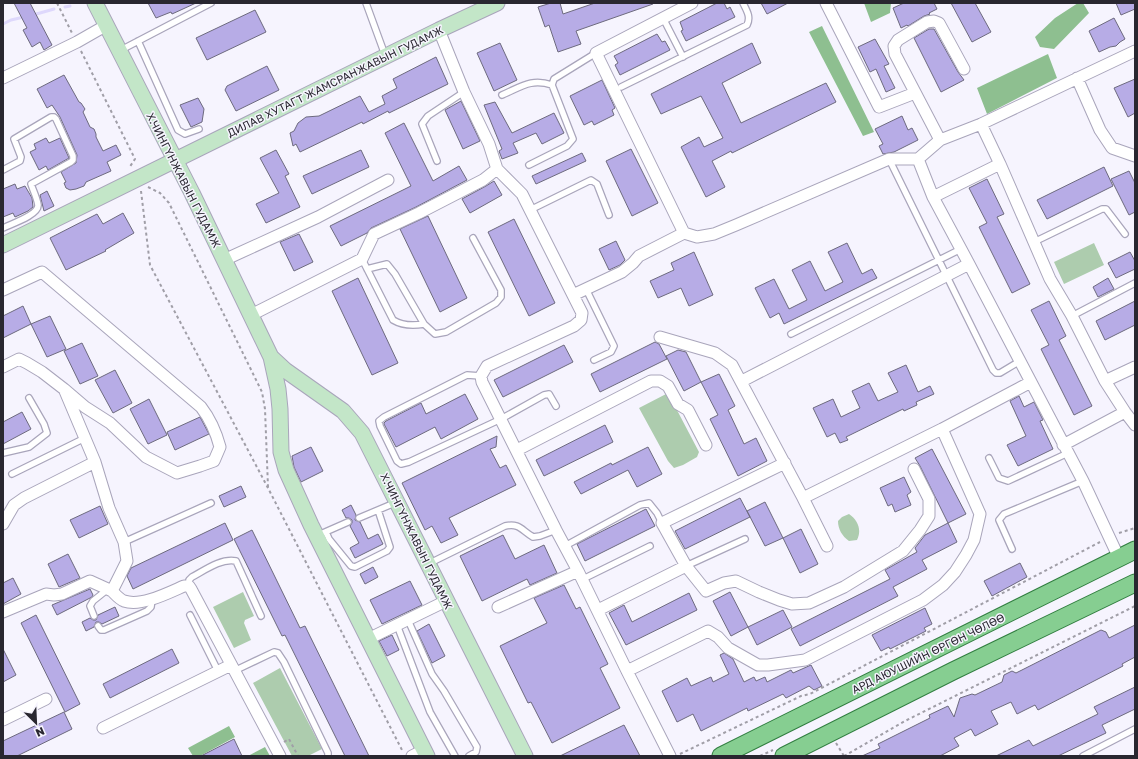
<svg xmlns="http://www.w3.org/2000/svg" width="1138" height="759" font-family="'Golos Text',sans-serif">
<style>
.green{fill:#adccae}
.forest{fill:#8ebf90}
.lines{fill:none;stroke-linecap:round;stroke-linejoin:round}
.stream{stroke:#ded8fc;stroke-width:3}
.building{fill:#b7ace6;stroke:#6d6a7e}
.lane-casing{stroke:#a9a5bb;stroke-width:8}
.street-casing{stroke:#a9a5bb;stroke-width:13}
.secondary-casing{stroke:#a9a5bb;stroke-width:17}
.primary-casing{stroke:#317e40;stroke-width:19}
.path{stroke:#a09ea7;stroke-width:2;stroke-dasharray:3 3;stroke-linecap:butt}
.lane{stroke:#fff;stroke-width:5.5}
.street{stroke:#fff;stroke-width:11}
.secondary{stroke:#c3e6c8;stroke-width:15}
.primary{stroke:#86ce91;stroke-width:17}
.labels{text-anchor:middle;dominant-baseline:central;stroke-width:3;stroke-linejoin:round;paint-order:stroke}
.street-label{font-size:11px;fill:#292730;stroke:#f6f4fe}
</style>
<rect width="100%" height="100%" fill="#f6f4fe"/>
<path class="green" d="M1094,243L1104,265L1064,284L1054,262Z
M668,393L699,452L697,457L683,465L674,468L668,461L639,408Z
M849,514C858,520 862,530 857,540L849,541C842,536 838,529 838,521L842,517Z
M243,592L254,616L245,620L244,623L251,640L234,648L213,607Z
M280,668L322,749L308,756H292L253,683Z"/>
<path class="forest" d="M864,3H891L890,13L871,22Z
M1078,3H1083L1089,13L1054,49L1040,47L1035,37L1055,18Z
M822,26L874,132L863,136L809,32Z
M1048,54L1057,78L987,114L977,88Z
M229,726L235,737L200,756H193L188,748Z
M265,747L270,756H248Z"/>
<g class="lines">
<path class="stream" d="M65,7L70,6
M33,15L54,9
M3,24L11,20L24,17"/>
</g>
<path class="building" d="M14,3H30L52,45L44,50L40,42L32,47L23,30L27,28Z
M148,3H196L172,14L171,12L156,18Z
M551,3H560L563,14L595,3H653V4L576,31L581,44L558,52L549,25L545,27L538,7Z
M717,3H724L727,9L730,7L735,17L686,41L681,31L683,30L680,22Z
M761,3H788L767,14Z
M904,3H934L937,9L929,13L930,14L924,16L908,26L907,25L901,28L893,8Z
M951,3H975L991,32L972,42Z
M1116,3H1135V9L1121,15Z
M255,10L266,32L207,60L196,38Z
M1114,18L1125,39L1120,42L1116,46L1110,47L1099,52L1089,31Z
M929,29H934L958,72L964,80L941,92L914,38Z
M657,34L662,42L665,41L670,50L620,75L615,65L618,63L614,56Z
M875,39L889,64L884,66L895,88L886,92L876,69L870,72L858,47Z
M500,43L517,80L494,91L477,53Z
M752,43L761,63L722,83L741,123L826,83L836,102L732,153L731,151L712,161L725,187L706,197L681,147L699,137L704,147L723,138L701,96L661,114L651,94Z
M436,57L448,84L389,113L388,111L363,124L362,122L300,152L296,144L293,146L290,133L294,131L298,123L306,117L319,116L360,96L369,112L385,104L382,96L397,88L393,79Z
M267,66L279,90L236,111L225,90L227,86Z
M64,75L79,102L81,103L85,109L83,112L90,127L94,129L96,134V137L103,151L116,145L121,155L107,162L111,171L86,182L84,186L76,189L70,190L66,188L64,183L66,182L61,172L76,163L77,155L60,117L52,105L47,108L37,89Z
M1135,79V113L1128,117L1114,88Z
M602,80L615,108L612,110L614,115L594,125L592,121L584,125L570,96Z
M198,98L204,109L202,122L191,127L180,105Z
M461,101L480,141L463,149L445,110Z
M495,102L512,133L554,113L564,133L542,144L536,133L513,143L518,153L502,159L499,151L502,149L484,105Z
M902,116L908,130L912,128L918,140L894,152L883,154L879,146L883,144L875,129Z
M404,123L433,181L459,166L467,180L416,207L371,228L367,233L341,246L330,226L411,186L385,133Z
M46,138L49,143L60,138L69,158L48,170L46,166L39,170L30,152L36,149L34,144Z
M631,149L658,203L632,216L606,161Z
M276,150L289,174L285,176L300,207L266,223L256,204L279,193L260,158Z
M361,150L369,167L312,194L303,176Z
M582,153L586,161L536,184L532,176Z
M1104,167L1113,186L1047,219L1037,200Z
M1129,171L1135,183V212L1129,215L1111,179Z
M987,179L1004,214L997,217L1030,284L1012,293L979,227L987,223L969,188Z
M494,181L502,195L470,213L462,199L486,186Z
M15,184L17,189L25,186L32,198L33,207L28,211L15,217L13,213L3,217V189Z
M47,191L54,206L44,211L40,195Z
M123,213L134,233L105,250L106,251L66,270L50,238L97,214L103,224Z
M428,216L467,298L440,312L400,229Z
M514,219L555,303L529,316L488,232Z
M299,234L313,262L294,271L280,242Z
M616,241L625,260L620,265L609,270L599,249Z
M847,243L862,274L872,269L877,278L784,324L779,313L770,318L755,288L774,279L789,309L807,300L792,270L810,261L825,291L843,282L828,252Z
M694,252L713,295L689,306L681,288L658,298L650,281L674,270L671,263Z
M1130,252L1135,261V269L1116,278L1108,263Z
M358,278L398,363L372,375L332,291Z
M1108,278L1114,289L1098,297L1093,287Z
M1049,301L1066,336L1059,340L1092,406L1074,415L1041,349L1049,345L1031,310Z
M1135,301V325L1105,340L1096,321Z
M23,306L31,324L3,338V316Z
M50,316L66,349L47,357L31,324Z
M655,342L659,344L667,359L600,392L591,374Z
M82,343L98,376L80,384L64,351Z
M564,345L573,362L503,397L494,380Z
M678,350L686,352L701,382L684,391L666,356Z
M906,365L918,392L930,386L934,394L916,402L917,405L904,411L903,409L846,437L848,440L840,443L835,433L827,437L813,408L833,399L841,417L860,408L852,391L869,383L878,401L898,392L888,373Z
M115,370L132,403L113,413L95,380Z
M719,374L735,406L728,410L744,444L756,438L767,461L738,476L710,419L718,415L701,382Z
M465,394L478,419L441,439L435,427L396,447L384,424V423L386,421L421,403L426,414Z
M1019,396L1024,407L1034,402L1043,420L1040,421L1053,449L1018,466L1007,445L1026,436L1010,401Z
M149,399L167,435L148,444L130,409Z
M22,412L31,429L3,444V422Z
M200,417L209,434L175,450L167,432Z
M605,425L613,442L544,476L536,460Z
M497,436L496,447L490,449L500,468L506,465L516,485L449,518L458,535L441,543L432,526L425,530L402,483Z
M311,447L323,471L301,482L294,467L292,456Z
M648,447L662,474L637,487L628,470L581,494L574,482L611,463L612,465Z
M932,449L966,514L948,523L920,466L915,458Z
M904,477L911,492L907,495L911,505L895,512L892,504L888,506L880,488Z
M241,486L246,497L224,507L219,496Z
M740,498L750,517L685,549L675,531Z
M765,502L783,538L765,546L747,511Z
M351,505L356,515L355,520L360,522L368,539L378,534L383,544L355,558L350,548L359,543L350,526L352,523V520L349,518H346L342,510Z
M100,506L108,524L79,538L70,520Z
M646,509L655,526L585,561L577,544Z
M225,523L233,540L133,589L127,576L131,568Z
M948,523L957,542L922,560L927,569L893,587L898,596L800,646L791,629L890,579L885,570L917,552L915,548L925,535Z
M801,529L818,564L800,573L783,538Z
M252,530L300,628L305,626L369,756H345L285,635L282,636L234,539Z
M503,535L515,559L544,545L557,573L530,585L527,579L482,601L460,556Z
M68,554L80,578L59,587L48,564Z
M1020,563L1027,577L992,596L984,581Z
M373,567L378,577L365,584L360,574Z
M13,578L21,594L3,604V583Z
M410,581L422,605L382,624L370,600Z
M564,585L576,609L580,607L608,664L600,668L620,708L552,743L531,702L528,703L500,646L547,623L534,598Z
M90,589L93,595L92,597L57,615L52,605Z
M730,592L748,627L731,636L713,601Z
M689,593L697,610L626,645L609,613L624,605L632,622Z
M115,607L119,616L102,624L99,622H96L94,627L86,631L82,622L90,618L93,620H96L98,615Z
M925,608L932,624L924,628L926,631L890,649L889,647L881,651L872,635Z
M783,610L792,627L757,645L748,627Z
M36,615L80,704L65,712L21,623Z
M429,624L445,656L432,663L417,631Z
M1135,625V657L1122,664L1123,666L1038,710L1035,705L1017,714L1011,702L991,711L998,724L975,736L971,729L954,738L959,746L940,756H862L880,748L878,744L930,718L929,715L948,706L954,717L960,698L972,694L975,695L1002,682L1004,675L1012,671L1016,673L1101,630L1106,632L1109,638Z
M392,635L399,650L387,656L379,641Z
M3,649L16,675L3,682Z
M172,649L179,663L110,698L103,684Z
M724,653L733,659L744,682L754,677L756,681L765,677L767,682L791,670L793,673L811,665L822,686L814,690L809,686L786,698L783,694L748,711L747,708L701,731L693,714L677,722L662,691L687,678L691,686L711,677L713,682L729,674L720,655Z
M1135,687V709L1102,725L1106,733L1058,756H996L1029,740L1033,746L1098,714L1094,707Z
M64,712L72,729L17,756H3V741Z
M624,725L640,756H560Z
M234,739L242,756H201Z"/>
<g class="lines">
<g class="lane-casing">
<path id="lane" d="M366,3L385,55
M663,18L683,57
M138,41L178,130L185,134L199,129
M121,50L211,3
M621,87L747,25C751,17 747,11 743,3
M502,95C521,87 531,78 552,85
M889,159L993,370L996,373H1000L1020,361
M437,161L422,124L428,116L464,92
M529,165L567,146L573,139L552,85L554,79L596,53
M3,170L20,161L21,157L14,139L51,117H54L56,119L73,156V160L71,162L31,184C33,190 37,198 38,205C39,215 11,224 3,228
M530,210L591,180L597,184L609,215
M1034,242L1102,209H1106L1125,234
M362,259L393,320C403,326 413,326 424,324L435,334L446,332L496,303L501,297V290L473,238
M367,269L387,264L395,274L424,324
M586,289L614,346L611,352L594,360
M1072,316L1135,283
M791,334L961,249
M481,376L467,375L384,417L379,421L380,426L397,461L401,464L409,462L501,419L544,395L549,394L556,406
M3,453L29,447L47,433L44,424L29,398
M989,458L999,478L1008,481L1068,453
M12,474L85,438
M359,518L397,502
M326,532L329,539L351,566L355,567L387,551L390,547L378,510
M323,533L348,522
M124,542L211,503
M565,546L640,505L649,503L657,513L662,523
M1012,549L999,520L1004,514L1083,481
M428,564L505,526C520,523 521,530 533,537L540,536L556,530
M686,566L745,539
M583,579L650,546
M189,586V580L192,577C205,570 221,558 236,561L261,616
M190,615L218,671
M94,616L90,606L93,601L108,589
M408,620L432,674L444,691L477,747L476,752L469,756
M397,625L430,712L455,756
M98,626L101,630H104L147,611L151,607L152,599
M234,671L274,652L278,653L284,662L328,753V756
M1083,756L1135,729"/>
</g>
<g class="street-casing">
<path id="street" d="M826,3L879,107L915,93
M439,30L464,92L489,144L497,169L522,194L582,313L581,320L574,326L487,366L481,376L482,382L556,530L578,571L627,671L670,756
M3,78L77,42L105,26
M1077,78L1100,130L1112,148L1135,156
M981,124L1000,164L1050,279L1072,316L1105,381L1125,412L1135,425
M940,140L895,54L894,46L898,40L927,22L934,21L939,23L964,69
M918,159L933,197L969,264L1083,481L1119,558
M933,197L1000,164
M684,233L596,53L692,3
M224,260L318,217L388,180
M3,290L42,272L201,407C211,420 216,432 220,447L214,461L200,466L177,473L146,457L110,423L85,407L64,389L42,372L27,363L19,359L3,367
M573,295L622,272L633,263L639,256L684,233L697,237L714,234L736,225L889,159H918L940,140L981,124L1135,51
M251,315L362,259L374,234L419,213L483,180L497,169
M660,337L715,353L732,365L803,498L827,546
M742,381L969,264
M1105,381L1135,367
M65,391L95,462L109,508L124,542L127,561L112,591C115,594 119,599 124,601C141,607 168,593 184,586H189L191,589L280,756
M1063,445L1125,412
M517,450L651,381H660L668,386L678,404L688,410L706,445
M785,463L662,523L686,566L706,591L724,583L736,581L759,592L779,600L792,604L809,603L844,587L903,551L920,530L929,516V499L914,469
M803,498L942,429L1031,382
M3,524L14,505L24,498L95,462
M498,607L578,571
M598,610L686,566
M3,612L46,594L54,595L62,594L90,581L112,591
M368,639L446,601
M627,671L708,631L718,637L728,648L758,665H768L805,660L923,600L943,585L955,572L966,555L974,540L980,514L942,429
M3,720L46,699
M103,728L231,665
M412,756L424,750"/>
</g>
<g class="secondary-casing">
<path id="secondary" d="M95,3L192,193L271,357L278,389L280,409L281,452L286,470L311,525L427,756
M3,245L439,30L497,3
M271,357L285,370L343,411L362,433L525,756"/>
</g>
<g class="primary-casing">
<path id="primary" d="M721,756L1135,550
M784,756L953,671L1135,583"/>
</g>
<path class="path" d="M57,3L72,33
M81,51L135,159L129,168
M148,187L160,193L169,203L262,392L265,409L268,487
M141,191L150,265L268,488L403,752
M1119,533L1135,528
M284,742L289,739L298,756
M836,743L844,756
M680,754L801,696L810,694L1100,542
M760,756L773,750
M844,756L905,721L1135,606"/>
<use href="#lane" class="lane"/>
<use href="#street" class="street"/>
<use href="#secondary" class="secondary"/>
<use href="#primary" class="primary"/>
</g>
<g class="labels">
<g class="street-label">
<text transform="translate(335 81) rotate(-26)">ДИЛАВ ХУТАГТ ЖАМСРАНЖАВЫН ГУДАМЖ</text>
<text transform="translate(184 180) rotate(63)">Х.ЧИНГҮНЖАВЫН ГУДАМЖ</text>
<text transform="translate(417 541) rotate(64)">Х.ЧИНГҮНЖАВЫН ГУДАМЖ</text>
<text transform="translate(928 653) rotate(-26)">АРД АЮУШИЙН ӨРГӨН ЧӨЛӨӨ</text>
</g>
</g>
<rect width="1138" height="759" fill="none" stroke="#292730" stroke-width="8"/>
<g transform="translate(36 723) rotate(156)" stroke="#f6f4fe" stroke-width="3" paint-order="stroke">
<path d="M0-3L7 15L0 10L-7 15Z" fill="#292730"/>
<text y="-6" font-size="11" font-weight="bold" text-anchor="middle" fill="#292730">N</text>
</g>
</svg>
